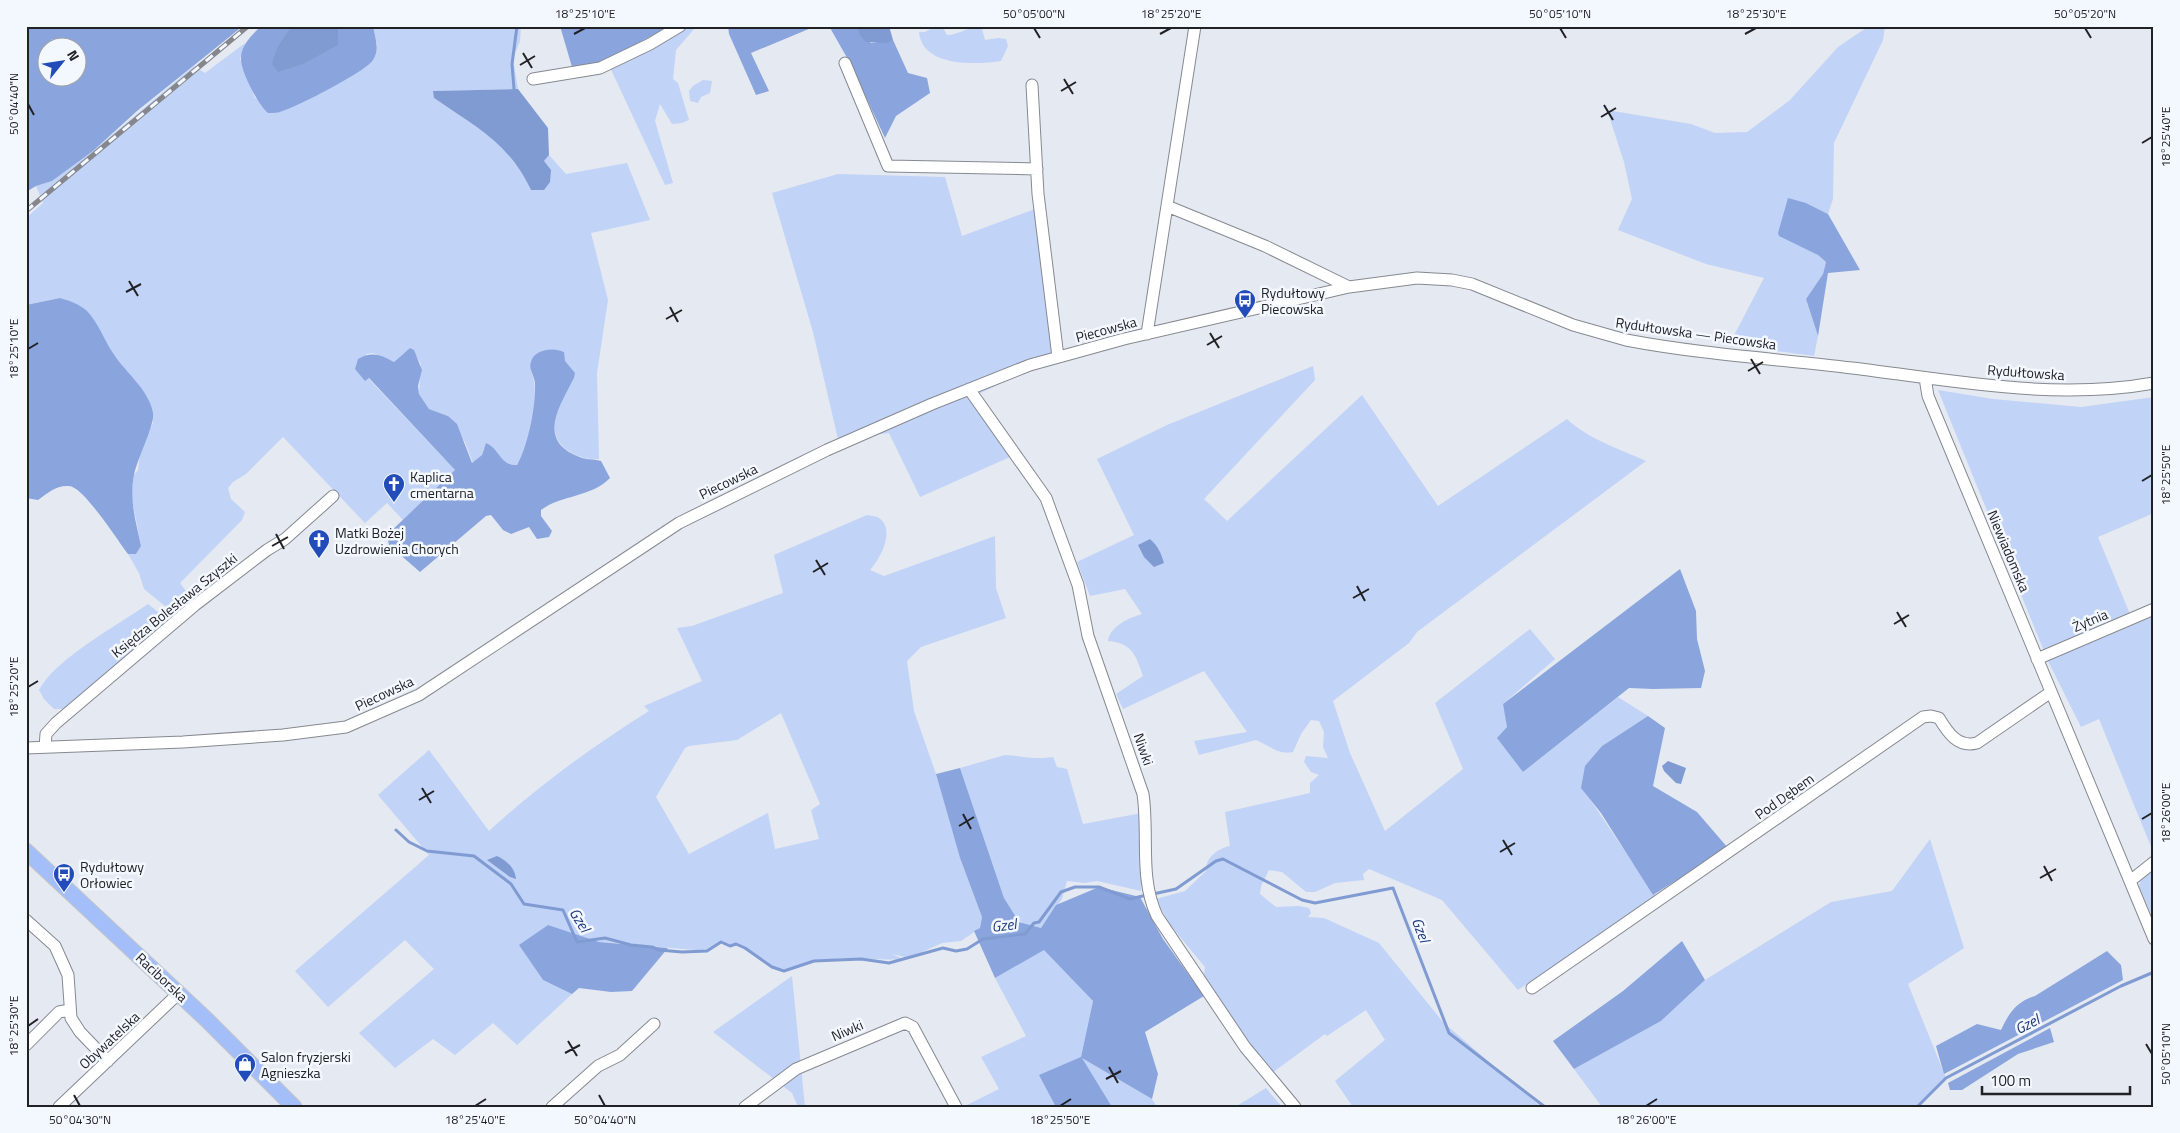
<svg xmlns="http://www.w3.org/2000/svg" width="2180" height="1133" font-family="'Titillium Web',sans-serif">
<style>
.green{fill:#c1d3f7;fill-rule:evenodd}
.forest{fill:#8aa5dd;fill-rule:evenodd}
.water{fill:#809bd2}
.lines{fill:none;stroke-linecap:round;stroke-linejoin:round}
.stream{stroke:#809bd2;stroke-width:3}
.minor-casing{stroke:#858990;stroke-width:13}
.major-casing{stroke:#c5c6c6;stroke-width:17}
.minor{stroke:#fff;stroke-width:11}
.major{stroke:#a3bef9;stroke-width:15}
.rail-casing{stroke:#85878d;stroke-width:5}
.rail{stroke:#f3f7fe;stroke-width:3;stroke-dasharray:9;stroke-linecap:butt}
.ticks{fill:none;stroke:#212225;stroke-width:2}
.labels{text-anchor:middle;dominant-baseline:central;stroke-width:5;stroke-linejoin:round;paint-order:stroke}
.poi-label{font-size:14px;fill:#212225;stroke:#f3f7fe;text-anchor:start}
.street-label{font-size:14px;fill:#212225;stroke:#f3f7fe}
.water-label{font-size:15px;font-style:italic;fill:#1f3a7c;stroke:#f3f7fe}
.neatline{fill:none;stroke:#212225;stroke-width:2}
.ticks-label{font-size:12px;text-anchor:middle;fill:#212225}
</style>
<rect width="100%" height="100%" fill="#e5e9f1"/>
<path class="green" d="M373,26H521L520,41L513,59L518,89L434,91V98C476,126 508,142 531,190L544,161L549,155L566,174L627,163L650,220L591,233L608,300L597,373L599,459C588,460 582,458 572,453C539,435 561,404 574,378V373L565,361L563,351L531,371C541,393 530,445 517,465L505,463L484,448L482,455L473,463L465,442L448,416L429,409L419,394L421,364L417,357L404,353L394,362L373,353L366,354L368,378L455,470L403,520L387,503L365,523L283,437L246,474L233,482L228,488L231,499L245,512L242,520L180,583L192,599L176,615L144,589L139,573L128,554H136L141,546L131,494L134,475L138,470L140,453L153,423L148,398L114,355L86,311L60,298L26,305V218L43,203L36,186L52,181L93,151L194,66L205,73L245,43L240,59L255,98L281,112L361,69L377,45Z
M671,26H694V29L676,50L673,79L678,83L689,120L682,123L672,124L660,104L655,121L673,183L665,185L606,59Z
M936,26H942L947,35C960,35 968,25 982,29L985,40L998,38L1006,39L1008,46L1001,61C975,65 922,67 919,32H925Z
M1869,26H1885L1883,40L1834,143L1833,199L1828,214L1806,203L1818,255L1826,262L1823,274L1806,299L1818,336L1814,356L1729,345L1764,278L1706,264L1618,230L1632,199L1624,162L1607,110L1691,124L1715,133L1747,132L1790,100L1838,47Z
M703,80L712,81L710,93L701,97L698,103L690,101L689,91L693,86Z
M838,174L945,177L962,236L1038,208L1058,357L974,396L1010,457L920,497L889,433L838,439L813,332L772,193Z
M1313,366L1315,380L1204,499L1227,521L1362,395L1438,506L1567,419C1588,439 1620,449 1646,461L1417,632L1409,643L1333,701L1350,753L1385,831L1463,769L1435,703L1530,629L1555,659L1503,704L1508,727L1523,772L1618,697L1648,716L1602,746L1585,792L1656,897L1518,990L1442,900L1369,869L1363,874L1364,880L1335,883L1315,892H1306L1282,872L1269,870L1261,886L1260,894L1276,907L1299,906L1309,908L1311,913L1308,917L1324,918L1379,943L1443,1022L1541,1107H1353L1335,1081L1385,1040L1366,1010L1327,1036L1325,1034L1272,1073L1237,1026L1204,975L1205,967L1170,925L1156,899L1185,891L1206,871C1206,857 1217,849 1230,846L1225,812L1310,793V783L1319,775L1311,772L1304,762L1306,756L1328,758L1323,747L1324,732L1319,721L1311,720L1301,734L1293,752C1277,755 1269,745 1256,740L1199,755L1194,741L1247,732L1204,671L1123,709L1116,694L1143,676C1136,655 1132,643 1108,641C1110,626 1129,618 1142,614L1125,589L1090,596L1077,562L1134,535L1097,459L1167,425Z
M1938,390L1993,399L2081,407L2154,397V513L2098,537L2130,614L2046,656Z
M867,515C870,516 876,516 879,518C896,530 880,559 870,570L884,576L995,536L996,588L1006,618L921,647L907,661L914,711L936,774L960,858L982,917L980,928L961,941L942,943L909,958L892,954L905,960C873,960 817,953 791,970L772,967L745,948L721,942L707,951L590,941L548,925L520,946L543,980L572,994L517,1045L493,1023L455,1055L433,1039L395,1068L359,1033L434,969L405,940L328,1007L295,971L429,855L378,795L429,750L489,831C539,785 592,747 649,711L644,706L702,681L677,628L692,626L783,593L774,555ZM781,713L820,804L811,810L819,839L775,849L768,813L689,854L656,797L685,748L689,746L737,740Z
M148,604L163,616L164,623L152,636L63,709H54L44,699L39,690C55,659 118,625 148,604Z
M2154,616V854L2099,719L2081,727L2048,661Z
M1005,755C1022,756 1036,760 1053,757L1057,767L1067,769L1083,824L1142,813L1141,891L1097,881L1085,883L1067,881L1062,899L1041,928C1018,922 1013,921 1004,898L960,768Z
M1930,839L1964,948L1908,984L1946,1078L1919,1107H1602L1574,1069L1661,1021L1705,980L1831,902L1892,891Z
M2154,869V921L2139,886L2141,878Z
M1044,949L1093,1001L1081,1057L1152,1099L1157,1107H963L999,1089L981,1057L1026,1036L995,978Z
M792,976L805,1107H798L792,1093L713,1032Z
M1266,1088L1282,1107H1235Z"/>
<path class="forest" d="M26,26H243L137,111L93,151L52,181L36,186L26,192ZM48,48H78V78H48Z
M261,26H373C375,38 380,49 373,60C365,72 300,105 283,111C278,113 273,113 268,113C259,106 240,71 241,58C241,45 252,35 261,26Z
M560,26H671L597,64L572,67Z
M728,26H816L751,53L769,91L756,95L729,34Z
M829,26H856L859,32L871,43L893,40L908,73L927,78L930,93L896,116L885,138L850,63Z
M1788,198L1806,203L1828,214L1860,270L1828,273L1818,336L1806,299L1823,274L1826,262L1818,255L1779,236L1778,233Z
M60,298C70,301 79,304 87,311C98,322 104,340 113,353C125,372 150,391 153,413C155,425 137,459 134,475C129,500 136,522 141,546L136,554H128C118,541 83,486 69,486C56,485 48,493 38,500L26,498V305Z
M410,348L414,350L422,370L418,386L419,394L429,409L448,416L457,424L472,463L482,455L486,443C499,448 500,466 517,465C528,446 536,406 535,384C535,376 528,369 531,362C534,349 554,347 564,352L565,361L575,373L574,378C558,409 536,442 582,458C588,460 595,459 601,461L610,478C592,497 561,495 541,510V516L552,531L549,537L537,539L529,527L511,534L503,530L491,515L486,516L420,572L389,545L387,535L455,470L369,378L365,381L355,369L358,359C372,351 381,355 394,362Z
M1680,569L1696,611L1697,639L1705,671L1701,688L1653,689L1629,688L1523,772L1497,738L1507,727L1503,704Z
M1648,716L1665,728L1653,786L1697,812L1728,848L1653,895L1601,813L1581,788L1585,766L1602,746Z
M960,768L1004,898L1019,922L1041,928L1056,905L1099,887L1140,897L1163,939L1204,996L1145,1032L1158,1074L1152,1099L1082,1058L1112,1107H1056L1039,1075L1081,1057L1093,1001L1044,950L995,978L974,931L980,928L982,917L960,858L936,774Z
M548,925L599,942L668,948L632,991L611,992L579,988L572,994L543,980L519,945Z
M1682,941L1705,980L1661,1021L1574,1069L1553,1041L1623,991Z
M2107,951L2121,965L2123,980L1944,1074L1936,1046L1977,1024L2001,1030C2009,1013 2016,1002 2035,996Z
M2050,1028L2054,1042L2018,1054L1962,1090H1950L1948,1083Z"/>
<path class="water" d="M293,26H338V45L303,64L278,72L272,64C275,49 283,37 293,26Z
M856,26H889L893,40L887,43L866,42L861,37Z
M518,89L548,128L549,155L544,161L551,170L550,182L544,190H531C508,142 476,127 434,98L433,91Z
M1150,539C1158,546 1161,553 1164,563L1154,567L1144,557L1138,545Z
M1668,761L1686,768L1681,784L1676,783L1664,771L1662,766Z
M497,856C506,860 515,868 516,879L510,877L487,860Z"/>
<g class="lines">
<path class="stream" d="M514,89L512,64L517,26
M396,830L409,842L427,851L474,856L511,884L524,904L563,910L577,942L605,938L631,945L652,947L659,950L682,952L707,951L721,942L730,946L736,944L745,948L772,967L784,971L814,961L861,959L889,963L943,948L956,951L967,949L983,939L1025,934L1034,923L1039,922L1061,892L1075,887H1099L1130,899L1147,895
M1153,894L1176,889L1216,861L1223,859L1302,900L1315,903L1393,888L1449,1033L1545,1107
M1917,1107L1946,1078L2121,986L2154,972"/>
<g class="minor-casing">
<path id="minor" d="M845,63L888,166L1037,169
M533,79L600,68L650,44L680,26
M1032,85L1038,194L1058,357
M1167,206L1265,246L1349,287
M1147,334L1195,26
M1925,378L1928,396L2154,939
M969,389L1046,498L1078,585L1088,636L1143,794C1149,835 1139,878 1157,916L1245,1047L1295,1107
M2037,659L2154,609
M45,747L46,734L56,723L195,605L267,550L285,539L333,496
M26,748L183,742L283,735L346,727L419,695L679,523L827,450L932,404L1030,365L1124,339L1349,287L1417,278L1452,280L1472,284L1573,325L1626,340C1700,354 1777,359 1852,368C1952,380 2053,401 2154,383
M2130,881L2154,862
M26,920L55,946L68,975L71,1018L80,1032L108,1061
M1532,988L1923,717L1931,716L1939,718C1948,733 1958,748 1977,743L2051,692
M26,1045L59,1012L70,1010
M59,1107L179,993
M552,1107L598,1066L620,1055L654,1024
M745,1107L796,1069L905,1023L913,1027L956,1107"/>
</g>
<g class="major-casing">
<path id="major" d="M26,851L207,1020L294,1107"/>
</g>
<use href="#minor" class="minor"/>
<use href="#major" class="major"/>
<g class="rail-casing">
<path id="rail" d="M26,211L248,26"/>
</g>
<use href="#rail" class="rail"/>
</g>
<path class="ticks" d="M1034,28L1040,38M1560,28L1566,38M2085,28L2091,38M574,34L585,28M1160,34L1171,28M1745,34L1756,28M523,53L532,68M520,65L535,56M1064,79L1073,94M1061,91L1076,82M28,104L34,115M1604,105L1613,120M1601,117L1616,108M2142,143L2152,137M129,281L138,296M126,292L141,284M670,307L678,322M666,319L682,310M1210,333L1219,348M1207,345L1222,336M28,349L38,343M1751,359L1760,374M1748,371L1763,362M2142,481L2152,475M276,534L284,549M272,546L288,537M816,560L825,575M813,572L828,563M1357,586L1365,601M1353,598L1369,589M1897,612L1906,627M1894,624L1909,615M28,687L38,681M422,788L431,803M419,800L434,791M963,814L971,829M2142,819L2152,813M959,826L974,817M1503,840L1512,855M1500,852L1515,843M2044,866L2052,881M2040,878L2056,869M28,1026L38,1019M568,1041L577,1056M2146,1044L2152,1054M565,1053L580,1045M1109,1067L1118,1083M1106,1079L1121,1071M74,1095L80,1106M599,1095L605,1106M475,1106L486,1099M1060,1106L1071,1099M1646,1106L1657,1099"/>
<defs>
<g id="bus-pin" transform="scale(1.125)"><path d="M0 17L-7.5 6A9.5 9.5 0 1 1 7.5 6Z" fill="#224cba" stroke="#f3f7fe"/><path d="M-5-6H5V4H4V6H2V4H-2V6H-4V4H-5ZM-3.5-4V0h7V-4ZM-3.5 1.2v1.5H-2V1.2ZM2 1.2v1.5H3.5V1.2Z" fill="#fff"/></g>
<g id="church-pin" transform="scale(1.125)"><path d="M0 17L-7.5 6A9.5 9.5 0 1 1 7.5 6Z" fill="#224cba" stroke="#f3f7fe"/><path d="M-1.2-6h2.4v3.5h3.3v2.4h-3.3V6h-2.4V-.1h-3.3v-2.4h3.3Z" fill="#fff"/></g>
<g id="shop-pin" transform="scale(1.125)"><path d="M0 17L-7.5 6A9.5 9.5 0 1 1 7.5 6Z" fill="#224cba" stroke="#f3f7fe"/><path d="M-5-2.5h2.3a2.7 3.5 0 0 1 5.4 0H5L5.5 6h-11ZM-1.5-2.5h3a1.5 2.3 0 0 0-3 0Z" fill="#fff"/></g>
</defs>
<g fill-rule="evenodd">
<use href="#bus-pin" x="1245" y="300"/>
<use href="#church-pin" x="394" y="484"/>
<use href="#church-pin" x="319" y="540"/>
<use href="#bus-pin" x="64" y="874"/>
<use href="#shop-pin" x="245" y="1064"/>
</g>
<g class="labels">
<g class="poi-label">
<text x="1261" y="292">Rydułtowy<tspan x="1261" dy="16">Piecowska</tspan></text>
<text x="410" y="476">Kaplica<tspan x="410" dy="16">cmentarna</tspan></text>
<text x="335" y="532">Matki Bożej<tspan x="335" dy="16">Uzdrowienia Chorych</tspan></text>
<text x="80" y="866">Rydułtowy<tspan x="80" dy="16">Orłowiec</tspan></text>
<text x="261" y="1056">Salon fryzjerski<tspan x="261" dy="16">Agnieszka</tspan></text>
</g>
<g class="street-label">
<text transform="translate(1106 329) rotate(-15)">Piecowska</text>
<text transform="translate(1696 333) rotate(8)">Rydułtowska — Piecowska</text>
<text transform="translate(2026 372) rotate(4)">Rydułtowska</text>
<text transform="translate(728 481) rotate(-26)">Piecowska</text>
<text transform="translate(2009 551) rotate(67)">Niewiadomska</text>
<text transform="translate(174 605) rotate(-39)">Księdza Bolesława Szyszki</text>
<text transform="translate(2090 620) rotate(-23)">Żytnia</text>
<text transform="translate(384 693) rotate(-25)">Piecowska</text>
<text transform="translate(1144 749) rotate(71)">Niwki</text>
<text transform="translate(1784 796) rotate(-35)">Pod Dębem</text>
<text transform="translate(162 977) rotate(43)">Raciborska</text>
<text transform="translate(847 1030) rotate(-23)">Niwki</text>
<text transform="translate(109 1040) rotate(-43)">Obywatelska</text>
</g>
<g class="water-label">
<text transform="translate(580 920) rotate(58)">Gzel</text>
<text transform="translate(1004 925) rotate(-7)">Gzel</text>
<text transform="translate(1421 930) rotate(69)">Gzel</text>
<text transform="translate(2027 1024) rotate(-27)">Gzel</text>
</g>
</g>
<rect width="2180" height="1133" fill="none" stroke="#f3f7fe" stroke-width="55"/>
<g transform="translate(62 62) rotate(60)"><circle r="24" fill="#f3f7fe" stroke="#9fa2a7"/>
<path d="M0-4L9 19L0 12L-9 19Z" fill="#224cba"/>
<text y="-8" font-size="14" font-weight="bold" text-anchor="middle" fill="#212225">N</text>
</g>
<path d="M1982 1086v8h148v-8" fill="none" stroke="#212225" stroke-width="2.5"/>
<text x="1990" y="1086" font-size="15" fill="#212225" stroke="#f3f7fe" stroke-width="4" paint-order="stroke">100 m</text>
<rect x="28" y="28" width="2124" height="1078" class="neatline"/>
<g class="ticks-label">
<text x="585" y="18">18°25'10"E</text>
<text x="1034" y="18">50°05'00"N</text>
<text x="1171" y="18">18°25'20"E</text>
<text x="1560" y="18">50°05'10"N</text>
<text x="1756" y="18">18°25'30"E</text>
<text x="2085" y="18">50°05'20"N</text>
<text transform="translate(14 104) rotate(-90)" y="4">50°04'40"N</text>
<text transform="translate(2166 137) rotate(-90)" y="4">18°25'40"E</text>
<text transform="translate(14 349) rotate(-90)" y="4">18°25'10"E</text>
<text transform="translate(2166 475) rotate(-90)" y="4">18°25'50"E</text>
<text transform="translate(14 687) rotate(-90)" y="4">18°25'20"E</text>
<text transform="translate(2166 813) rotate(-90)" y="4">18°26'00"E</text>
<text transform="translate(14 1026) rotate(-90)" y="4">18°25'30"E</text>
<text transform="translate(2166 1054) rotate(-90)" y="4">50°05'10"N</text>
<text x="80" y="1124">50°04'30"N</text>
<text x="475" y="1124">18°25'40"E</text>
<text x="605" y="1124">50°04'40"N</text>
<text x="1060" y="1124">18°25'50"E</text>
<text x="1646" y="1124">18°26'00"E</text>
</g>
</svg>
